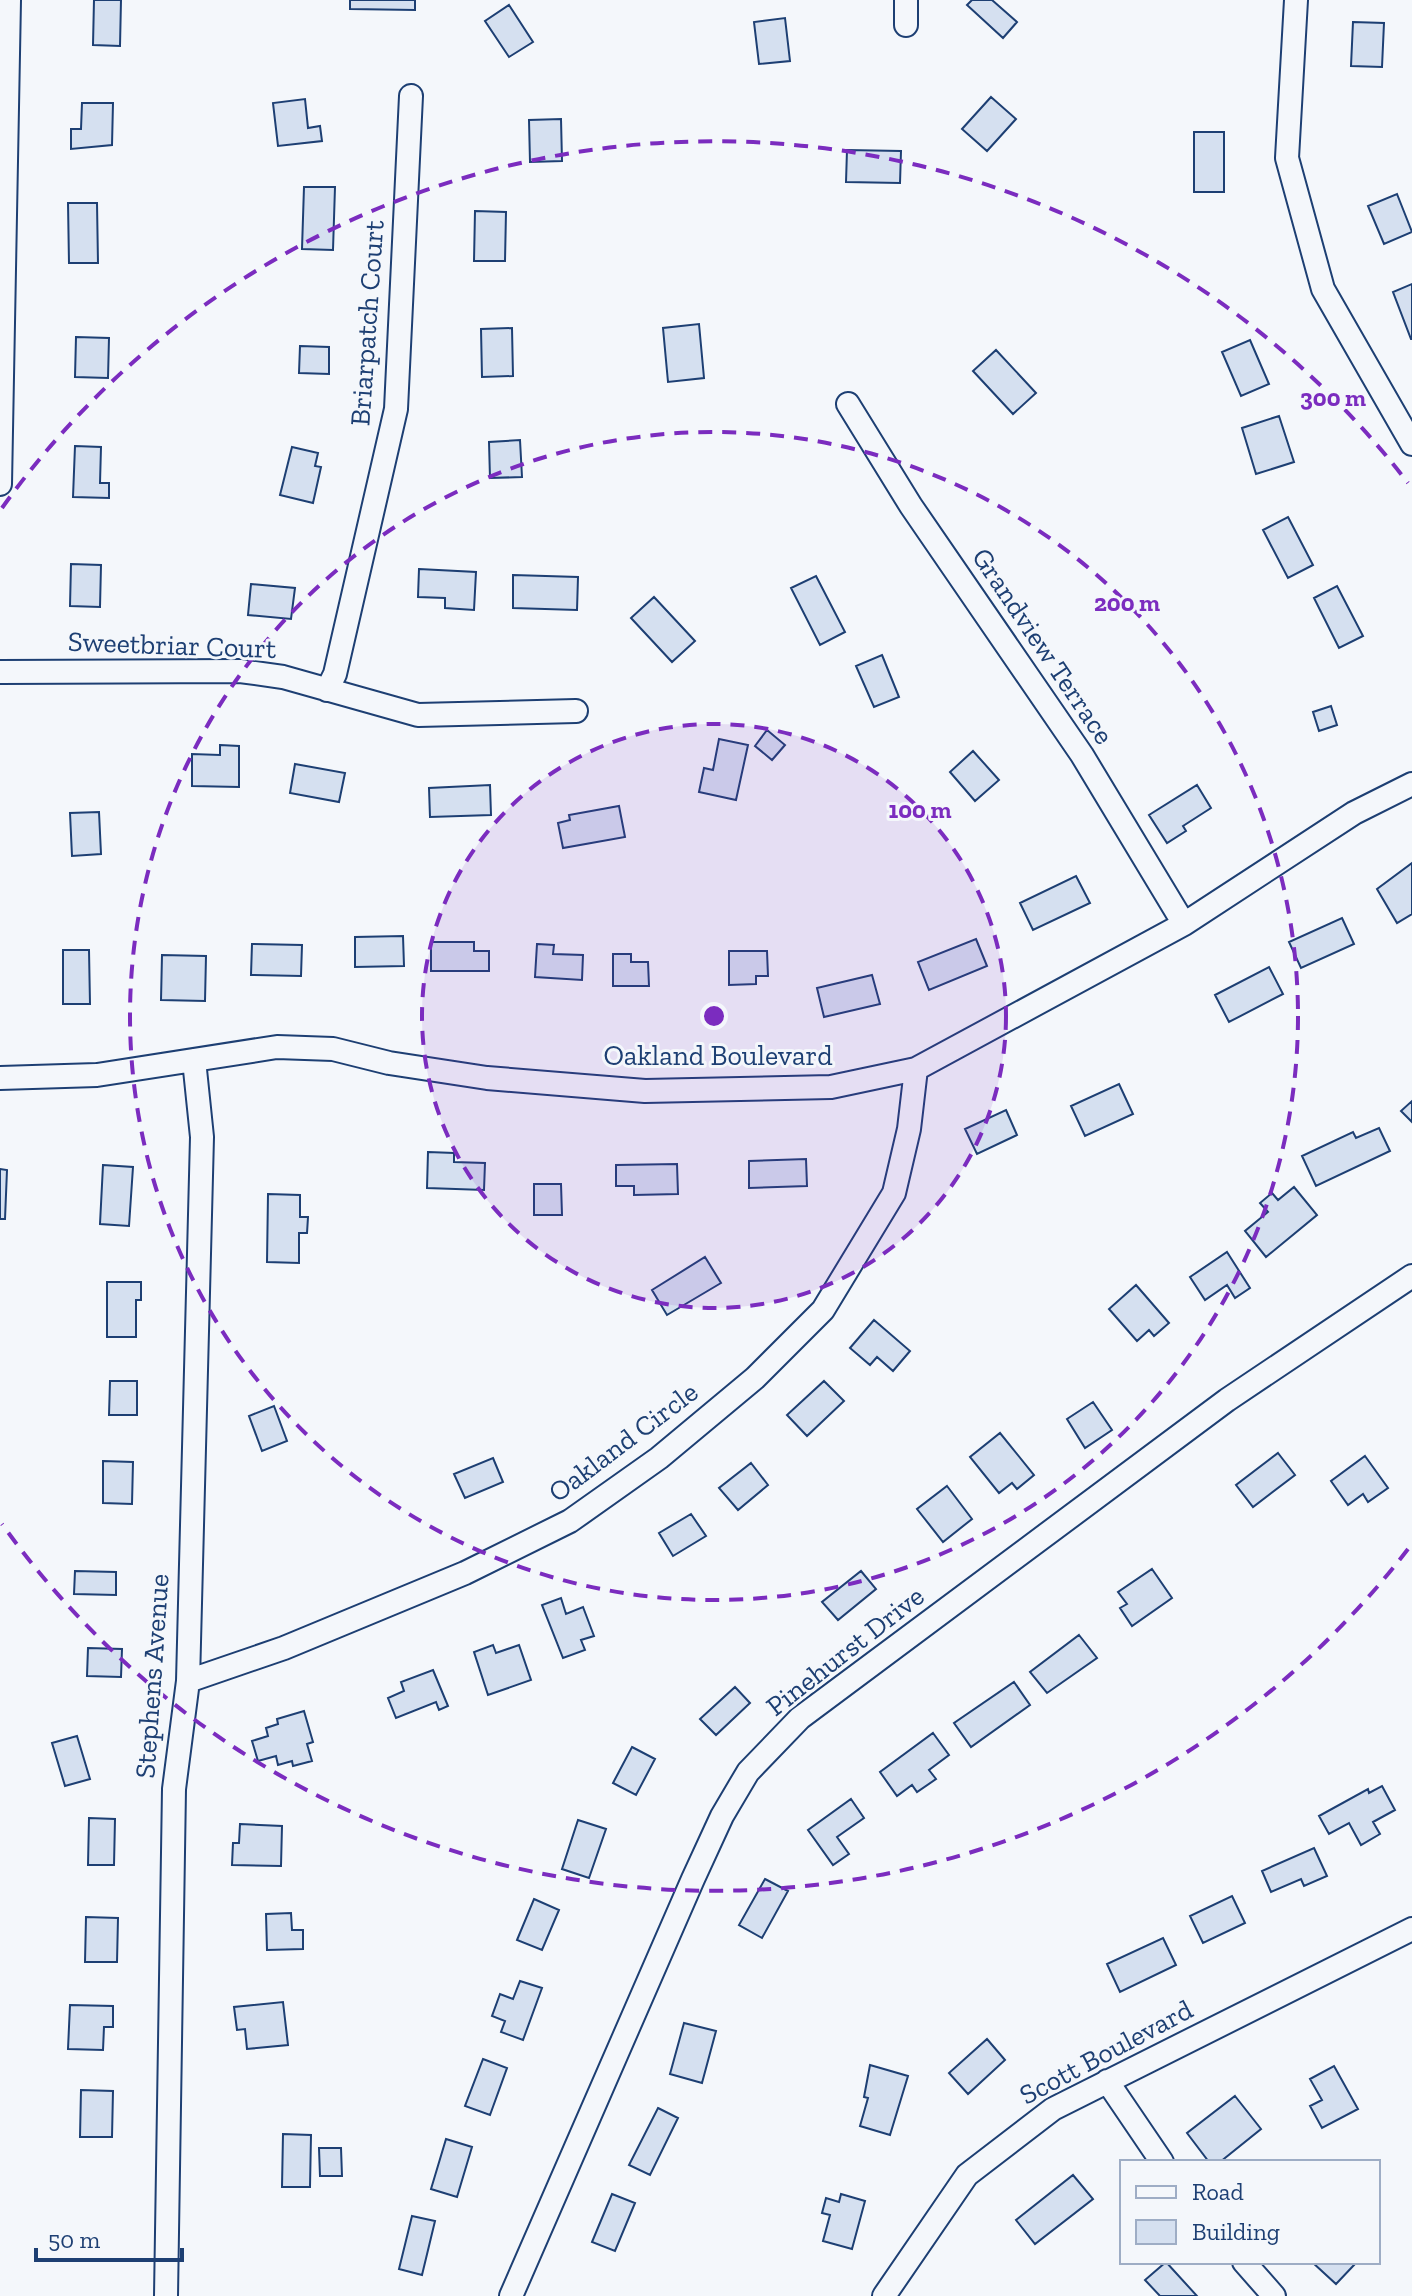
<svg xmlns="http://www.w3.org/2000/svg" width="1412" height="2296" font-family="'Zilla Slab',serif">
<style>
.building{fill:#d5e0f0;stroke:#1d3f73;stroke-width:2}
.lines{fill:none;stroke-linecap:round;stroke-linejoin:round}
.minor-casing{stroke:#1d3f73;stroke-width:26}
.minor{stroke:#f4f7fb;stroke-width:22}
.ring{fill:none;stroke:#7b2cbf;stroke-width:4;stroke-dasharray:14 10}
.labels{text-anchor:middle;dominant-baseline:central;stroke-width:6;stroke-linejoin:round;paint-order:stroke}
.street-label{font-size:28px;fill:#1d3f73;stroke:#f4f7fb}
.centre{fill:#7b2cbf;stroke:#f4f7fb;stroke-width:4}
.ring-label{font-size:24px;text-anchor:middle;font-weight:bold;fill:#7b2cbf;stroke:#f4f7fb;stroke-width:6;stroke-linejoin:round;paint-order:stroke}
</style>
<rect width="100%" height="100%" fill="#f4f7fb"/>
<path class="building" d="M94,0H121L120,46L93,45Z
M350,0H415V10L350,9Z
M972,0H992L1017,22L1003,38L967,5Z
M509,5L533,42L509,57L485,21Z
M785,18L790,61L759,64L754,22Z
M1353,22L1384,23L1382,67L1351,66Z
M991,97L1016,119L987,151L962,129Z
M305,99L308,128L320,126L322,141L278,146L273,103Z
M82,103H113L112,145L71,149V129H81Z
M561,119L562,161L530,162L529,120Z
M1194,132H1224V192H1194Z
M847,150L901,151L900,183L846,182Z
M304,187H335L333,250L302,249Z
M1397,194L1412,232L1384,244L1368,206Z
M68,203H97L98,263H69Z
M475,211L506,212L505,261H474Z
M1412,284V339H1411L1393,292Z
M699,324L704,378L668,382L663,328Z
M512,328L513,376L482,377L481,329Z
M76,337L109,338L108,378L75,377Z
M1250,340L1269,384L1241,396L1222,352Z
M300,346L329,347V374L299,373Z
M996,350L1036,393L1013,414L973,371Z
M1279,416L1294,462L1256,474L1242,428Z
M520,440L522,477L490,478L489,442Z
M75,446L101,447L100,483H109V498L73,497Z
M292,447L318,453L315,466L321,467L313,503L280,495Z
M1288,517L1313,565L1288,578L1263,530Z
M71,564L101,565L100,607L70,606Z
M419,569L476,572L474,610L445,608V598L418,597Z
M513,575L578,577L577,610L513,608Z
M816,576L845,632L820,645L791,588Z
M251,584L295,588L291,619L248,615Z
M1337,586L1363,636L1339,648L1314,598Z
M654,597L695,641L672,662L631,618Z
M882,655L899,697L874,707L856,666Z
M1331,706L1337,725L1319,731L1313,712Z
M767,730L785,745L772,760L755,746Z
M719,739L748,745L736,800L699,792L704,768L713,770Z
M220,745L239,746V787L192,786V754L220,755Z
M973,751L999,780L975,801L950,772Z
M295,764L345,773L339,802L290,793Z
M490,785L491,815L430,817L429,788Z
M1197,785L1211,808L1183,826L1186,831L1167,843L1149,815Z
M619,806L625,837L563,848L558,823L570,820L569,815Z
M99,812L101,854L72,856L70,813Z
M1412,863V914L1397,923L1377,889Z
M1076,876L1090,903L1033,930L1020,903Z
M1342,918L1354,944L1301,968L1289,942Z
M403,936L404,966L355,967V937Z
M976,939L987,966L929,990L918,962Z
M431,942H474V951H489V971H431Z
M252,944L302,945L301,976L251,975Z
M537,944L554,945L553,954L583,955L582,980L535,977Z
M63,950H89L90,1004H63Z
M729,951H767L768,976H756V984L729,985Z
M613,954H631V962H648L649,986H613Z
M162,955L206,956L205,1001L161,1000Z
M1269,967L1283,994L1229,1022L1215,995Z
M872,975L880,1004L824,1017L817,988Z
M1119,1084L1133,1114L1085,1136L1071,1106Z
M1412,1101V1122L1401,1111Z
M1006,1110L1017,1135L977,1154L965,1129Z
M1379,1128L1390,1151L1316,1186L1302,1156L1353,1132L1356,1138Z
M428,1152L454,1153V1162L485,1163L484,1190L427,1188Z
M806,1159L807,1186L749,1188V1161Z
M677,1164L678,1194L634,1195V1186H616V1165Z
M103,1165L133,1167L129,1226L100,1224Z
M0,1169L7,1170L5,1219H0Z
M534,1184H561L562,1215H534Z
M1294,1187L1317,1215L1266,1257L1245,1231L1268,1212L1260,1203L1272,1193L1278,1200Z
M268,1194L300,1195V1217H308L307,1233H299V1263L267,1262Z
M1227,1252L1250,1288L1235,1298L1227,1285L1205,1300L1190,1277Z
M705,1257L721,1283L667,1315L652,1290Z
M107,1282H141V1300H136V1337H107Z
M1136,1285L1169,1323L1154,1336L1149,1330L1137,1341L1109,1309Z
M874,1320L910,1351L893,1371L877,1357L870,1365L850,1348Z
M110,1381H137V1415H109Z
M824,1381L844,1401L807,1436L787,1415Z
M1093,1402L1112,1430L1085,1448L1067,1419Z
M274,1406L287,1441L262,1451L249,1416Z
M1000,1433L1034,1475L1017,1489L1012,1483L999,1493L970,1457Z
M1278,1453L1295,1475L1253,1507L1236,1485Z
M1365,1456L1388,1488L1368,1502L1363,1494L1348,1505L1331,1481Z
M493,1458L503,1482L465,1498L454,1474Z
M103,1461L133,1462L132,1504L103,1503Z
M751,1463L768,1485L738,1510L719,1488Z
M947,1486L972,1519L943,1542L917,1509Z
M691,1514L706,1536L673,1556L659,1533Z
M1152,1569L1172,1598L1132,1626L1120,1608L1127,1604L1118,1592Z
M75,1571L116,1572V1595L74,1594Z
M861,1571L876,1589L838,1620L822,1602Z
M561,1598L566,1614L583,1607L594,1636L581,1640L585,1650L563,1658L542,1605Z
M1079,1635L1097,1658L1047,1693L1030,1672Z
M493,1645L496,1653L519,1645L531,1680L488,1695L474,1652Z
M88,1648L122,1649L121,1677L87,1676Z
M433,1670L448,1706L439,1710L436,1702L396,1718L388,1698L404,1691L401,1682Z
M1014,1682L1030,1705L971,1747L954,1723Z
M735,1687L750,1703L716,1735L700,1719Z
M304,1711L313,1742L307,1744L312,1761L293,1766L292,1761L278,1765L276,1756L258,1761L252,1741L268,1736L266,1728L278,1724L277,1719Z
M933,1733L949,1755L929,1770L936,1779L917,1792L912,1785L897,1796L880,1772Z
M77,1736L90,1779L65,1786L52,1743Z
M632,1747L655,1759L636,1795L613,1783Z
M1382,1786L1395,1810L1373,1822L1380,1834L1361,1845L1349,1823L1329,1834L1319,1816L1368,1789L1369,1793Z
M851,1799L864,1818L837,1837L849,1854L833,1865L808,1830Z
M89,1818L115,1819L114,1865H88Z
M578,1820L606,1829L589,1878L562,1869Z
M240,1824L282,1826L281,1866L232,1865L233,1843H239Z
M1314,1848L1327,1876L1304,1886L1301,1879L1271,1892L1262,1871Z
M765,1879L788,1891L762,1938L739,1925Z
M1232,1896L1245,1923L1203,1943L1190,1916Z
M534,1899L559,1910L542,1950L517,1940Z
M291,1913L292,1930H303V1949L267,1950L266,1914Z
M86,1917L118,1918L117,1962H85Z
M1163,1938L1176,1965L1120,1992L1107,1964Z
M520,1981L542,1988L523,2040L501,2032L505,2021L492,2016L500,1994L513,1999Z
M283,2002L288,2045L247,2049L245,2029L237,2030L234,2007Z
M70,2005L113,2006V2027H104L103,2050L68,2049Z
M684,2023L716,2031L702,2083L670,2074Z
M987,2039L1005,2060L968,2094L949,2073Z
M483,2059L507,2068L490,2115L465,2106Z
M870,2065L908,2076L890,2135L860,2126L868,2098L864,2097Z
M1334,2066L1358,2109L1322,2128L1310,2106L1322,2100L1310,2079Z
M81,2090L113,2091L112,2137H80Z
M1235,2096L1261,2129L1220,2162H1209L1187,2133Z
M658,2108L678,2118L650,2175L629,2165Z
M283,2134L311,2135L310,2187H282Z
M446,2139L472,2147L457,2197L431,2189Z
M319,2148H341L342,2176H320Z
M1073,2175L1093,2199L1035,2244L1016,2220Z
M612,2194L635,2203L615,2251L592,2242Z
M841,2194L865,2201L852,2249L823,2241L830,2215L822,2213L826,2198L839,2202Z
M412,2216L435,2221L422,2275L399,2269Z
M1166,2262L1197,2296H1160L1145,2280Z
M1312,2262H1353L1355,2264L1336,2284Z"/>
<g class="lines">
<g class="minor-casing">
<path id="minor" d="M906,0V25
M1296,0L1287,158L1323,289L1412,444
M848,404L911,506L1082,755L1184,924
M0,484L9,0
M0,672L240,671L283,677L418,715L576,711
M327,690L335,674L396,409L411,96
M0,1078L97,1075L277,1047L333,1049L389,1063L487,1078L645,1091L831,1087L916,1069L1184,924L1354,813L1412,784
M188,1681L284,1648L465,1573L570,1521L659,1458L755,1378L823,1310L894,1193L909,1129L916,1069
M1107,2081L1162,2162
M1244,2262L1274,2296
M166,2296L174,1789L188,1681L202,1137L194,1060
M511,2296L693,1879L722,1816L748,1772L800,1718L1227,1400L1412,1276
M884,2296L967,2175L1053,2109L1412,1929"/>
</g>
<use href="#minor" class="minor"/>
</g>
<circle cx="714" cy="1016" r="292" fill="#7b2cbf" fill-opacity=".12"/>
<g class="ring">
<circle cx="714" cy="1016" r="292"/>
<circle cx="714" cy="1016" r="584"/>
<path d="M1408 1549A875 875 0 0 1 2 1524M2 508A875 875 0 0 1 1408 483"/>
</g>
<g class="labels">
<g class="street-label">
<text transform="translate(367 323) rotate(-86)">Briarpatch Court</text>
<text transform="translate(172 645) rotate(2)">Sweetbriar Court</text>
<text transform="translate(1043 646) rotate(56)">Grandview Terrace</text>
<text x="718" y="1055">Oakland Boulevard</text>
<text transform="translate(623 1442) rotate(-37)">Oakland Circle</text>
<text transform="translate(845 1651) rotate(-38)">Pinehurst Drive</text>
<text transform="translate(152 1676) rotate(-86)">Stephens Avenue</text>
<text transform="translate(1106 2052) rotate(-28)">Scott Boulevard</text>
</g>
</g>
<circle cx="714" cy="1016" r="12" class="centre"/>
<g class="ring-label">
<text x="1333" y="406">300 m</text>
<text x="1127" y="611">200 m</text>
<text x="920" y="818">100 m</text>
</g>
<rect x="1120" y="2160" width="260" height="104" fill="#f4f7fb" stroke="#9eadc5" stroke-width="2"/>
<rect x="1136" y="2186" width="40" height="12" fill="#f4f7fb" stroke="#9eadc5" stroke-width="2"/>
<text x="1192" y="2200" font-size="24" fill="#1d3f73">Road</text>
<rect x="1136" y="2220" width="40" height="24" fill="#d5e0f0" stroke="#9eadc5" stroke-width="2"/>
<text x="1192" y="2240" font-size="24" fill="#1d3f73">Building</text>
<path d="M36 2248v12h146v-12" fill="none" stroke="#1d3f73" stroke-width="4"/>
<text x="48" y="2248" font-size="24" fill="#1d3f73" stroke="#f4f7fb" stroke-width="6" paint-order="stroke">50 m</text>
</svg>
